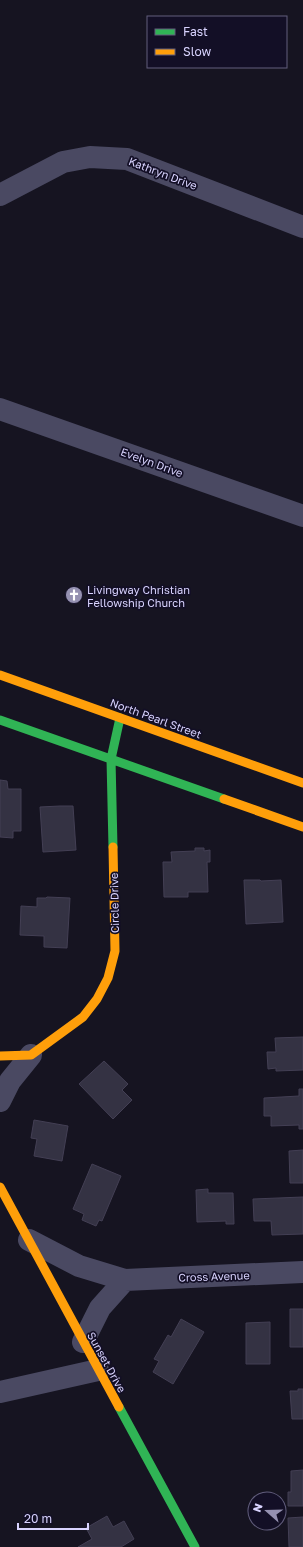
<svg xmlns="http://www.w3.org/2000/svg" width="303" height="1547" font-family="'Golos Text',sans-serif">
<style>
.building{fill:#343243;stroke:#433f54}
.lines{fill:none;stroke-linecap:round;stroke-linejoin:round}
.street{stroke:#4a4962;stroke-width:22}
.fast{stroke:#30b455;stroke-width:9}
.slow{stroke:#ff9f0a;stroke-width:9}
.labels{text-anchor:middle;dominant-baseline:central;stroke-width:3.5;stroke-linejoin:round;paint-order:stroke}
.street-label{font-size:11px;fill:#d9d4ff;stroke:#130f26}
.poi-label{font-size:11px;fill:#d9d4ff;stroke:#130f26;text-anchor:start}
</style>
<rect width="100%" height="100%" fill="#161421"/>
<path class="building" d="M0,780L7,781L8,789H21V831H13V838L0,837Z
M60,806H73L76,850L43,852L40,807Z
M195,848H204V851L210,850V862H207L208,892H188V897H164L163,862H172L171,852L195,851Z
M244,880H260L261,881L281,880L283,922L246,924Z
M47,897L70,898L67,948L44,947V936L20,935L21,906L37,907V898H46Z
M303,1037V1070L276,1071V1068L268,1069L267,1052H276L275,1038Z
M104,1061L128,1084L122,1090L132,1100L113,1119L79,1084Z
M299,1089H303V1129H299V1125L271,1126V1116H264V1098L299,1096Z
M34,1120L68,1126L62,1161L34,1156L37,1139L31,1138Z
M303,1150V1183H290L289,1151Z
M92,1164L121,1176L102,1221L99,1220L96,1226L82,1220L84,1214L73,1209Z
M208,1189V1193H233L234,1224H226V1221L197,1222L196,1190Z
M303,1197V1234L272,1235L271,1221H254L253,1199Z
M290,1309H303V1347H290Z
M181,1319L204,1332L173,1384L153,1372L159,1361L154,1359L168,1335L171,1337Z
M270,1322V1364H246V1323Z
M298,1389H303V1419H292L290,1391H298Z
M303,1470V1506H288V1492H291V1471Z
M107,1516L113,1527L124,1521L134,1539L121,1547H78L92,1539L86,1528Z
M303,1517V1547H289L288,1518Z"/>
<g class="lines">
<path class="street" d="M0,195L63,162L90,157L127,159L303,227
M0,409L303,516
M0,1101L10,1081L31,1055
M29,1240L79,1266L125,1280L303,1272
M83,1342L100,1308L125,1280
M0,1392L98,1370"/>
<path class="fast" d="M0,720L224,799
M113,847L111,759L120,718
M119,1407L195,1547"/>
<path class="slow" d="M0,675L303,783
M224,799L303,827
M0,1056L31,1055L83,1017L97,999L108,978L115,951L113,847
M0,1187L119,1407"/>
</g>
<defs>
<g id="church-disc" transform="scale(0.9)"><circle r="9.5" fill="#9591b1" stroke="#130f26"/><path d="M-1.2-6h2.4v3.5h3.3v2.4h-3.3V6h-2.4V-.1h-3.3v-2.4h3.3Z" fill="#fff"/></g>
</defs>
<g fill-rule="evenodd">
<use href="#church-disc" x="74" y="595"/>
</g>
<g class="labels">
<g class="street-label">
<text transform="translate(163 173) rotate(21)">Kathryn Drive</text>
<text transform="translate(152 462) rotate(20)">Evelyn Drive</text>
<text transform="translate(156 718) rotate(20)">North Pearl Street</text>
<text transform="translate(114 903) rotate(-91)">Circle Drive</text>
<text transform="translate(214 1276) rotate(-2)">Cross Avenue</text>
<text transform="translate(107 1362) rotate(61)">Sunset Drive</text>
</g>
<g class="poi-label">
<text x="87" y="589">Livingway Christian<tspan x="87" dy="13">Fellowship Church</tspan></text>
</g>
</g>
<rect x="147" y="16" width="140" height="52" fill="#130f26" stroke="#625e7d"/>
<rect x="155" y="29" width="20" height="6" fill="#30b455" stroke="#625e7d"/>
<text x="183" y="36" font-size="12" fill="#d9d4ff">Fast</text>
<rect x="155" y="49" width="20" height="6" fill="#ff9f0a" stroke="#625e7d"/>
<text x="183" y="56" font-size="12" fill="#d9d4ff">Slow</text>
<g transform="translate(267 1511) rotate(290)"><circle r="19" fill="#130f26" stroke="#625e7d"/>
<path d="M0-3L7 15L0 10L-7 15Z" fill="#9591b1"/>
<text y="-6" font-size="11" font-weight="bold" text-anchor="middle" fill="#d9d4ff">N</text>
</g>
<path d="M18 1523v6h70v-6" fill="none" stroke="#d9d4ff" stroke-width="2"/>
<text x="24" y="1523" font-size="12" fill="#d9d4ff" stroke="#130f26" stroke-width="3" paint-order="stroke">20 m</text>
</svg>
